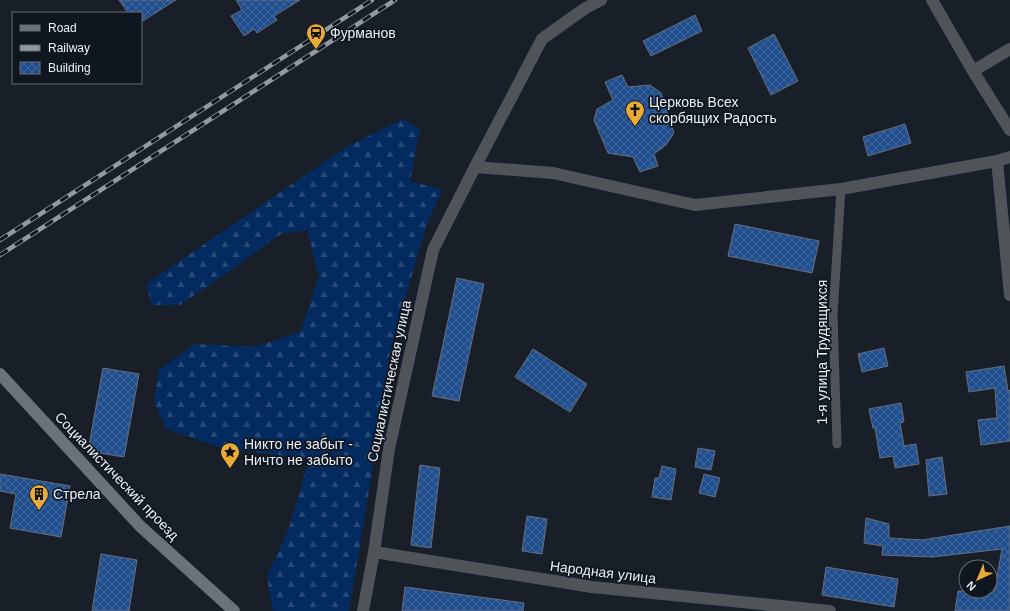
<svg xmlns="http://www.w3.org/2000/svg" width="1010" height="611" font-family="Helvetica,sans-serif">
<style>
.forest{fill:url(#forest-firs)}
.building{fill:url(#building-cross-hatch);stroke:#676f7b}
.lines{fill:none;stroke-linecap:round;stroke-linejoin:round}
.service{stroke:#505459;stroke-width:9}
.minor{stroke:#505459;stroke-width:12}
.secondary{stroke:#6c727a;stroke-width:12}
.rail-casing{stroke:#9399a0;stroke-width:4.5}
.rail{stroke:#0f161f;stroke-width:3;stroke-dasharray:9;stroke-linecap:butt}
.labels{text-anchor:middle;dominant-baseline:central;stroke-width:3.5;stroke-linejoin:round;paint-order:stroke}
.poi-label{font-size:14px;fill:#ebf0f6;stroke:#0f161f;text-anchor:start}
.street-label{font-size:14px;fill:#ebf0f6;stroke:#0f161f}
</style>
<defs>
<pattern id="forest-firs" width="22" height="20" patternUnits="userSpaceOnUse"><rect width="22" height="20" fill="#042b60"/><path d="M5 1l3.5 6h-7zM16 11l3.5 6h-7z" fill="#294a77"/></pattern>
<pattern id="building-cross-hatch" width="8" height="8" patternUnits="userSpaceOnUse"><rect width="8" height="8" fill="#214e8d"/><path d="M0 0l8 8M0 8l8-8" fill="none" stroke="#41689e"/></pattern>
</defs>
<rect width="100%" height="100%" fill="#181f29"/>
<path class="forest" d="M403,119L420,129L410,181L442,190L426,227L390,350L372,472L349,611H273L267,577L290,525L309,459L222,448L166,429L154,401L159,370L195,344L256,347L301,331L319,276L307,230L281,234L227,273L180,305H152L146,284L348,146Z"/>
<path class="building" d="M119,0H176L141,22V13H128Z
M236,0H300L274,16L277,20L257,33L254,29L244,36L231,16L242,10Z
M695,15L702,31L651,56L643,41Z
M774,34L798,81L771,95L748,48Z
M622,75L628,87L650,85L661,93L674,133L666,145L654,154L658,166L640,172L633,157L608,153L594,120L597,109L613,100L605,82Z
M905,124L911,143L868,156L863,137Z
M735,224L819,241L812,273L728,256Z
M457,278L484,284L459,401L432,396Z
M884,348L888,366L862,372L858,354Z
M533,349L587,384L570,412L515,377Z
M1004,366L1008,391L1010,390V441L981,445L978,420L997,418L995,388L969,392L966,372Z
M103,368L139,374L124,457L88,451Z
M901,403L904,422L900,423L904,446L916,444L919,464L895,468L893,456L880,458L875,428H873L869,409Z
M698,448L715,451L711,470L695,467Z
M942,457L947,494L929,496L926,460Z
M420,465L440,468L431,548L411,545Z
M662,466L676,469L671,500L652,497L655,478H659Z
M0,474L70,486L61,537L10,528L16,494L0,491Z
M704,474L720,478L715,497L699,493Z
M527,516L547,519L542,554L522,551Z
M866,518L889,524V538L922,540L1010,526V611H955L958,591L994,593L1002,549L932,557L882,555L883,546L864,543Z
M101,554L137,560L129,611H92Z
M826,567L898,579L894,607L822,595Z
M405,587L524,603L523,611H402Z"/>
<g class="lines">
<path class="service" d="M837,444L833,315L841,189"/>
<path class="minor" d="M932,0L973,71L1010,130
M973,71L1010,49
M997,161L1010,295
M475,167L553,173L695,205L841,189L997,161L1010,157
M374,552L592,587L830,611
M363,611L374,552L389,449L433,250L475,167L542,39L584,9L601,0"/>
<path class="secondary" d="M0,374L140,526L234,611"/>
<g class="rail-casing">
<path id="rail" d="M0,240L372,0
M0,255L395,0"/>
</g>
<use href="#rail" class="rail"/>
</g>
<defs>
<g id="station-pin" transform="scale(1)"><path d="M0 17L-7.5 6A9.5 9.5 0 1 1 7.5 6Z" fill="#eaaa38" stroke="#0f161f"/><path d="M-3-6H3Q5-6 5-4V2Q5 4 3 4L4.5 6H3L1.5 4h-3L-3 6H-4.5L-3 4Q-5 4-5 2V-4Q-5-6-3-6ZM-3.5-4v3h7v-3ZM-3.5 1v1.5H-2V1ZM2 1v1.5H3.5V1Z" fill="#111"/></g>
<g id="church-pin" transform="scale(1)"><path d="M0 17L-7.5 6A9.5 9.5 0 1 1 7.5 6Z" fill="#eaaa38" stroke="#0f161f"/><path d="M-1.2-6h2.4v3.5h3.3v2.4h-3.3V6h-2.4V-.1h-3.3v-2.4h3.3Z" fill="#111"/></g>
<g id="sight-pin" transform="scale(1)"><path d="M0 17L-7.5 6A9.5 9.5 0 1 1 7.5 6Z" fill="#eaaa38" stroke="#0f161f"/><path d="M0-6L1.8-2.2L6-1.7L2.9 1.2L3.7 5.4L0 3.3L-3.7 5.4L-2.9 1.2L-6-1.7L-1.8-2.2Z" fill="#111"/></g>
<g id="building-pin" transform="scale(1)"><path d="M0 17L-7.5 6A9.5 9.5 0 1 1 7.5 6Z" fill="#eaaa38" stroke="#0f161f"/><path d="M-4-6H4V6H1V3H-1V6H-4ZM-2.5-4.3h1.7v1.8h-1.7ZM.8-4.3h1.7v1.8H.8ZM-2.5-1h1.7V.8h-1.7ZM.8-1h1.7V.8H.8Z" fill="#111"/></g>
</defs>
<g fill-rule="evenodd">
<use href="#station-pin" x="316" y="33"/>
<use href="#church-pin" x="635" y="110"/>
<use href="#sight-pin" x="230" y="452"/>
<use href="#building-pin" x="39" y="494"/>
</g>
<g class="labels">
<g class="poi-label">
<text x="330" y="33">Фурманов</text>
<text x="649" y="102">Церковь Всех<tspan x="649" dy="16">скорбящих Радость</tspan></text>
<text x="244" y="444">Никто не забыт -<tspan x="244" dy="16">Ничто не забыто</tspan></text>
<text x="53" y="494">Стрела</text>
</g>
<g class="street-label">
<text transform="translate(822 352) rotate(-90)">1-я улица Трудящихся</text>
<text transform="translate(389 381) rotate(-78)">Социалистическая улица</text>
<text transform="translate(117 476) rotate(46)">Социалистический проезд</text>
<text transform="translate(603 572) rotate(7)">Народная улица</text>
</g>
</g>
<rect x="12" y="12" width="130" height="72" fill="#0f161f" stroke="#676d75"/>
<rect x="20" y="25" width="20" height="6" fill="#6c727a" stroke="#676d75"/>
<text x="48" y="32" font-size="12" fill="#ebf0f6">Road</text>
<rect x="20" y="45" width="20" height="6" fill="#9399a0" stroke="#676d75"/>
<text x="48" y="52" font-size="12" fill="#ebf0f6">Railway</text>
<rect x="20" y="62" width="20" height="12" fill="url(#building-cross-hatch)" stroke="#676d75"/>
<text x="48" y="72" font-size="12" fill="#ebf0f6">Building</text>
<g transform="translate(978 579) rotate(224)"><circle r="19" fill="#0f161f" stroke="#676d75"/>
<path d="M0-3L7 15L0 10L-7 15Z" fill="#eaaa38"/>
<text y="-6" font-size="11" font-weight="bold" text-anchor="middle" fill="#ebf0f6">N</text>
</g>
</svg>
